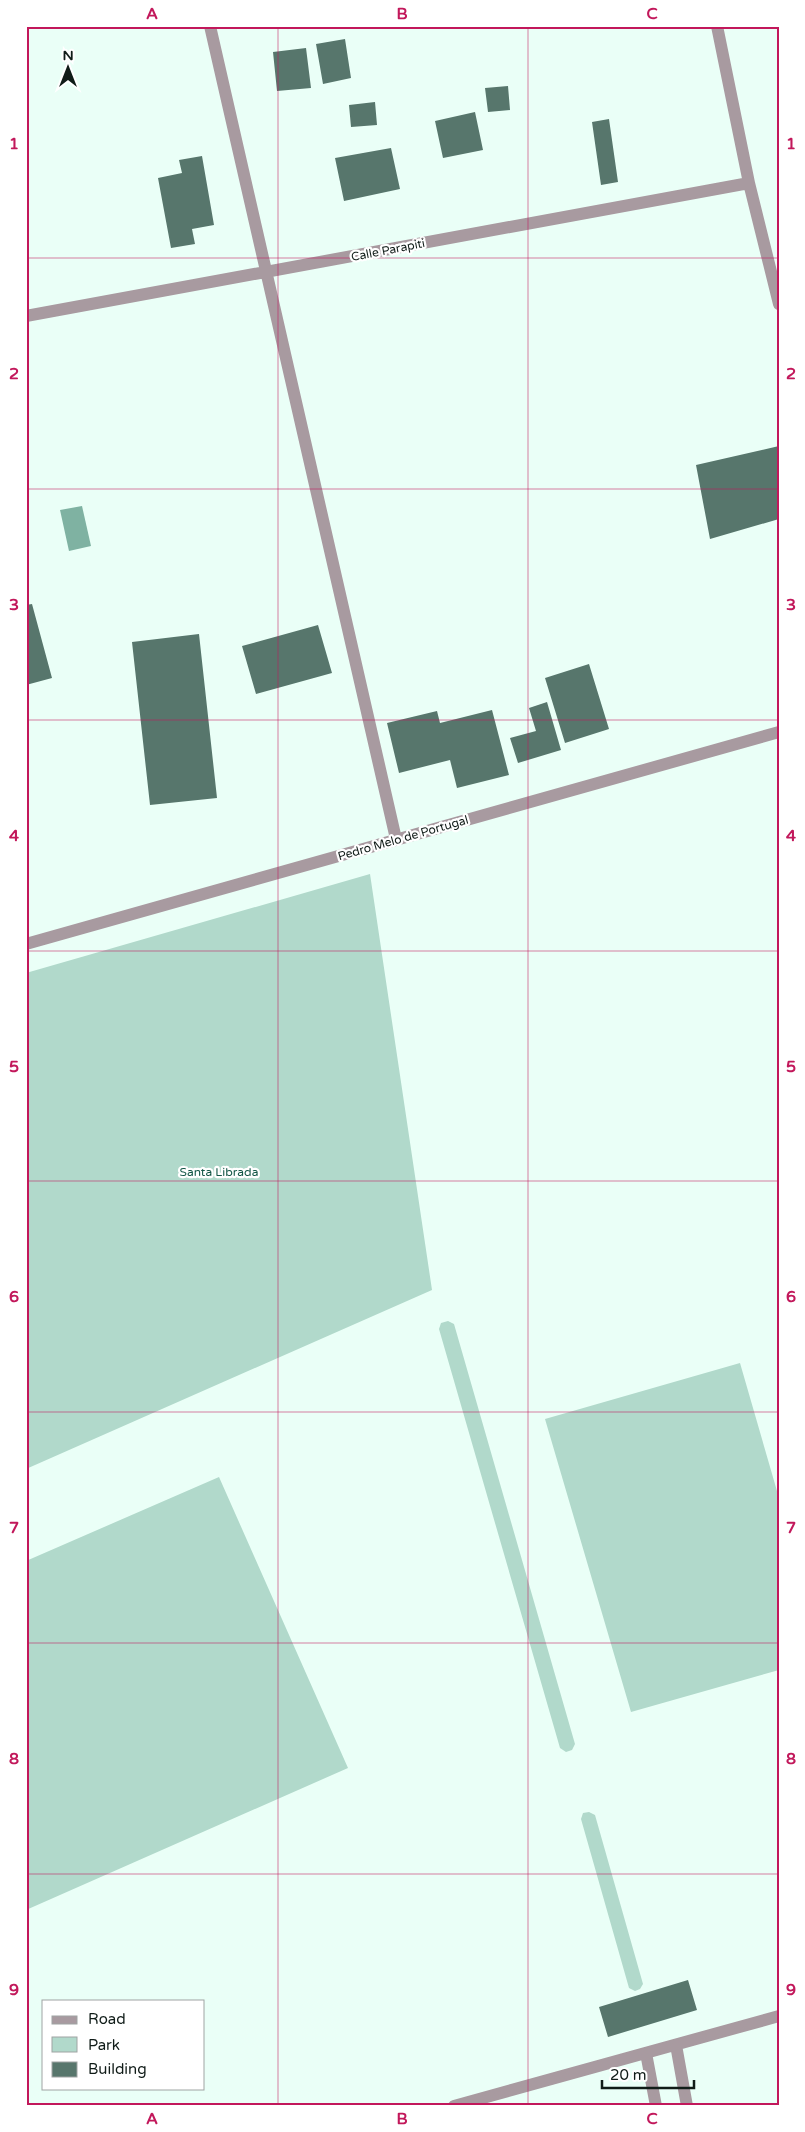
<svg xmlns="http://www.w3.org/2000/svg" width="805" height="2132" font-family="'Varela Round',sans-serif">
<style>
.green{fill:#b1d9cb}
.water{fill:#7fb2a2}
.building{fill:#57766c}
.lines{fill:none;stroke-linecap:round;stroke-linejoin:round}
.minor{stroke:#a89aa0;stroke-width:12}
.tertiary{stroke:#a89aa0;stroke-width:12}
.grid{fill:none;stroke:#c2185b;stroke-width:1;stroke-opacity:0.55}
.labels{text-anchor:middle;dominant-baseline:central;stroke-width:4.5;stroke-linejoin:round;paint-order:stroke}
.street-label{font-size:12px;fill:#101c18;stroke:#fff}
.park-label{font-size:12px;fill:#135646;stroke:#fff}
.neatline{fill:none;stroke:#c2185b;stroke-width:2}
.grid-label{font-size:16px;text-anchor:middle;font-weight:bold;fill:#c2185b}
</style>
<rect width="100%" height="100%" fill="#eafff7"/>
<path class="green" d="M370,874L432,1290L26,1469V973Z
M448,1321L454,1324L575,1744L572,1750L566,1752L560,1748L439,1329L441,1323Z
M740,1363L779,1498V1670L631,1712L545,1419Z
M219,1477L348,1768L26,1910V1561Z
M589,1812L595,1815L643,1984L640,1989L635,1991L629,1988L581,1819L583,1813Z"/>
<path class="water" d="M82,506L91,546L69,551L60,510Z"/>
<path class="building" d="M345,39L351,78L323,84L316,44Z
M306,48L311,88L277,91L273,52Z
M508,86L510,110L488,112L485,88Z
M375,102L377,125L351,127L349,105Z
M475,112L483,150L443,158L435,121Z
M609,119L618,182L601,185L592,122Z
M391,148L400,189L344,201L335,158Z
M202,156L214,225L192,229L195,244L171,248L158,178L182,173L179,160Z
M779,446V519L710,539L696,465Z
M32,604L52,678L26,685V605Z
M318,625L332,673L256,694L242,646Z
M199,634L217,798L150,805L132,642Z
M589,664L609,729L565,743L545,678Z
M547,702L561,750L518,763L510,738L536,731L529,708Z
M492,710L509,775L457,788L450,760L399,773L387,723L437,711L440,723Z
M688,1980L697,2010L608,2037L599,2007Z"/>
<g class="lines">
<path class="minor" d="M210,26L396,839
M717,26L749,183L779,304
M26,316L749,183
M676,2045L687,2106
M646,2053L656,2106
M454,2106L779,2016"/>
<path class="tertiary" d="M26,944L779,732"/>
</g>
<path class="grid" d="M278,26V2106M528,26V2106M26,258H779M26,489H779M26,720H779M26,951H779M26,1181H779M26,1412H779M26,1643H779M26,1874H779"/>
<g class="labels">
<g class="street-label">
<text transform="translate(388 250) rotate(-11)">Calle Parapiti</text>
<text transform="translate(403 838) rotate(-16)">Pedro Melo de Portugal</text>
</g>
<g class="park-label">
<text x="219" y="1172">Santa Librada</text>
</g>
</g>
<rect width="805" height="2132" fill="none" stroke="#ffffff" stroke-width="55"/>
<rect x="42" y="2000" width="162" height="90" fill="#ffffff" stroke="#9fa4a3"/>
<rect x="52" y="2016" width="25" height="8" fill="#a89aa0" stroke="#9fa4a3"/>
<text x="88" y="2024" font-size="15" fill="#101c18">Road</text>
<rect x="52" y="2037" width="25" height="15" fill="#b1d9cb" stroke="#9fa4a3"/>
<text x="88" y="2050" font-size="15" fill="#101c18">Park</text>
<rect x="52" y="2062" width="25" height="15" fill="#57766c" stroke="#9fa4a3"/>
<text x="88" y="2074" font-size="15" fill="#101c18">Building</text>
<g transform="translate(68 68)" stroke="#ffffff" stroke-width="4" paint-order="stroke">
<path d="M0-4L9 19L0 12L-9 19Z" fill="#101c18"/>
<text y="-8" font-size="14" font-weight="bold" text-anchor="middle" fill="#101c18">N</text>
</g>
<path d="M602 2080v8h92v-8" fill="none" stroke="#101c18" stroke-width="2.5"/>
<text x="610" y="2080" font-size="15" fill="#101c18" stroke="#ffffff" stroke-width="4" paint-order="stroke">20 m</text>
<rect x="28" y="28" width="750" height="2076" class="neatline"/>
<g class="grid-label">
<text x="152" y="19">A</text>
<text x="402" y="19">B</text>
<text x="652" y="19">C</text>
<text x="14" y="149">1</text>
<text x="791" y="149">1</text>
<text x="14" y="379">2</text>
<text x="791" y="379">2</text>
<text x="14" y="610">3</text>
<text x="791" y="610">3</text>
<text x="14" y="841">4</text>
<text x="791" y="841">4</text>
<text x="14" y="1072">5</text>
<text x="791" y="1072">5</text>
<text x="14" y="1302">6</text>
<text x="791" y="1302">6</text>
<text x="14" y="1533">7</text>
<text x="791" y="1533">7</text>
<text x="14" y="1764">8</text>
<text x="791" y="1764">8</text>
<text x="14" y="1995">9</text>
<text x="791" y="1995">9</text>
<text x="152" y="2124">A</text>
<text x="402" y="2124">B</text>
<text x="652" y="2124">C</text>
</g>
</svg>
